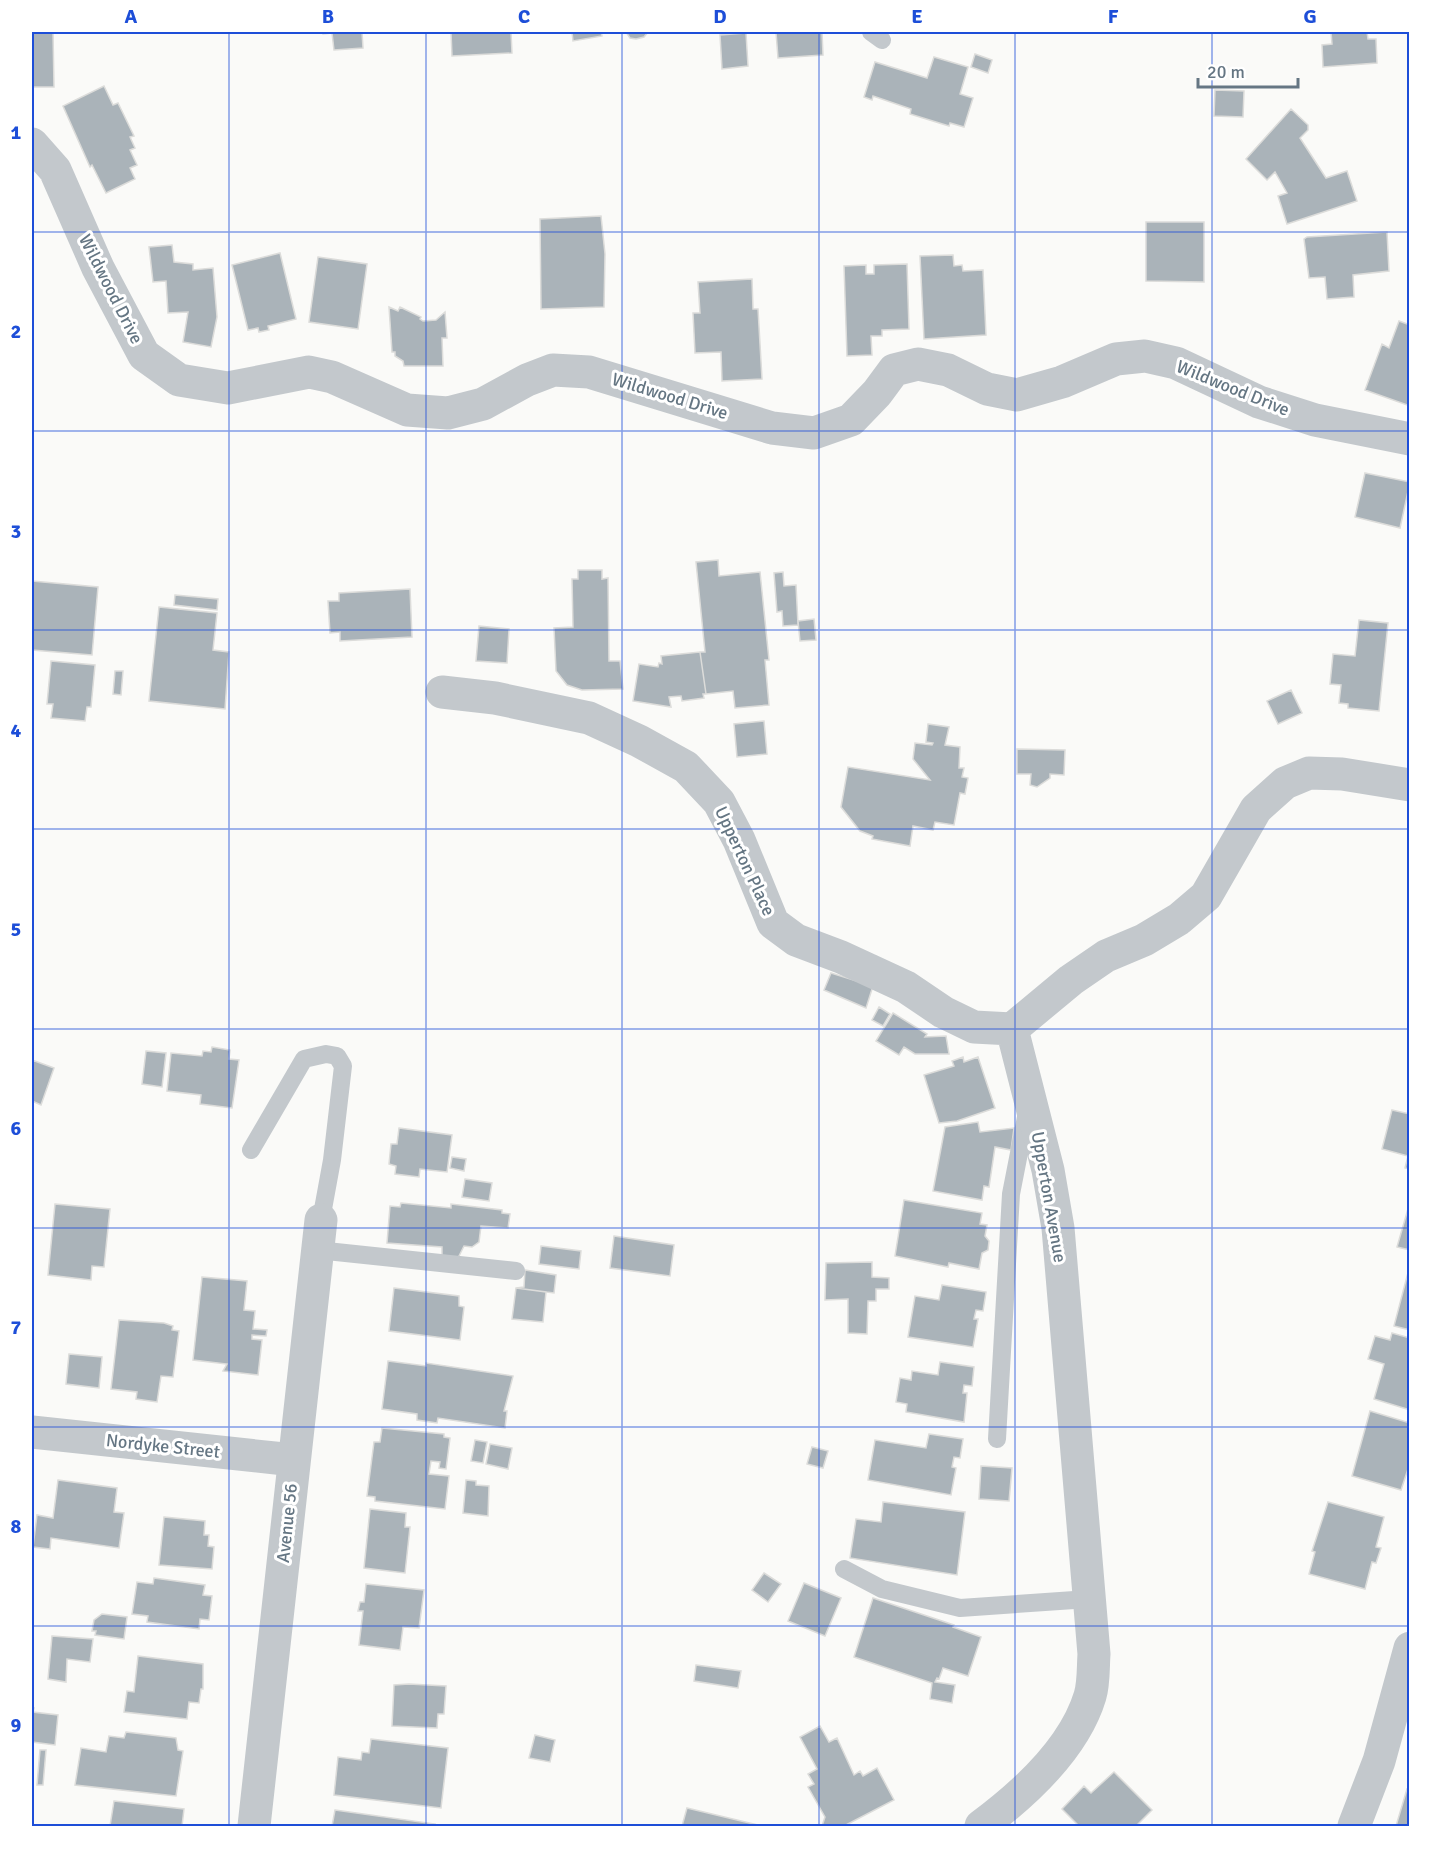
<svg xmlns="http://www.w3.org/2000/svg" width="1441" height="1858" font-family="Signika,sans-serif">
<style>
.building{fill:#aab3b9;stroke:#dcdcda;stroke-width:1.5}
.lines{fill:none;stroke-linecap:round;stroke-linejoin:round}
.lane{stroke:#c3c8cc;stroke-width:18}
.street{stroke:#c3c8cc;stroke-width:33}
.grid{fill:none;stroke:#1d4ed8;stroke-width:1.5;stroke-opacity:0.55}
.labels{text-anchor:middle;dominant-baseline:central;stroke-width:6;stroke-linejoin:round;paint-order:stroke}
.street-label{font-size:18px;fill:#657683;stroke:#fff}
.neatline{fill:none;stroke:#1d4ed8;stroke-width:2}
.grid-label{font-size:20px;text-anchor:middle;font-weight:bold;fill:#1d4ed8}
</style>
<rect width="100%" height="100%" fill="#fafaf8"/>
<path class="building" d="M32,32H53L54,87H32Z
M322,32H362L363,48L334,50L332,33L323,34Z
M451,32H511L512,53L452,56Z
M572,32H601L602,36L573,41Z
M626,32H648L644,37L636,39L630,38Z
M776,32H822L823,55L778,58Z
M1331,32H1367L1368,39H1376L1377,63L1323,67L1322,45L1332,44Z
M746,33L748,66L722,69L720,35Z
M975,54L992,60L988,73L971,67Z
M934,57L968,67L960,94L973,98L964,127L950,123L949,126L910,114L911,109L873,96L872,100L864,97L875,62L927,78Z
M104,86L113,105L118,103L134,136L130,137L135,148L130,150L137,165L130,168L135,179L106,193L92,165L90,167L63,106Z
M1215,90L1244,91L1243,117L1214,116Z
M1291,109L1308,125V130L1300,138L1326,178L1347,171L1357,201L1287,224L1278,196L1287,193L1275,172L1267,180L1246,159Z
M601,216L605,254L604,307L541,309L540,219Z
M1146,222H1204V282L1146,281Z
M1387,232L1389,271L1353,275L1354,297L1327,299L1325,277L1309,278L1304,239L1307,237Z
M172,245L174,262L193,264V270L213,268L217,317L211,347L183,342L188,312L168,313L166,281L153,282L149,247Z
M280,253L296,319L268,326L269,330L259,332L258,328L248,330L232,265Z
M953,255L954,266L962,265L963,271L983,270L986,335L924,339L920,256Z
M318,257L367,264L358,329L309,322Z
M907,264L909,329L882,330V336H871L872,355L847,356L844,266L866,265V274H874V265Z
M752,279L753,309H758L762,379L722,381L721,352L695,353L693,313H700L698,282Z
M389,307L398,311L400,307L421,317L420,319L423,321L436,320L445,312L447,338H442L443,366H404L403,361L395,356V352H392Z
M1399,321L1410,325V406L1365,390L1382,344L1389,348Z
M1365,473L1410,482L1400,528L1355,517Z
M718,560L719,576L760,572L769,660H765L769,705L735,708L733,691L706,694L700,652H705L696,562Z
M578,570H602V579L608,578L609,661H620L623,689L582,690L567,685L556,671L554,628L573,627L572,579H578Z
M783,572L784,586L796,585L798,625L783,626L782,611L777,612L774,573Z
M32,581L98,587L92,655L32,650Z
M410,589L412,637L340,641V632L330,633L328,601H339V593Z
M175,595L218,599L217,610L174,605Z
M159,607L217,613L213,650L229,652L225,709L149,701Z
M814,619L816,640L800,641L798,621Z
M1359,620L1388,623L1379,711L1348,708V704L1339,703L1341,685L1330,684L1333,654L1355,656Z
M479,626L509,629L507,663L476,661Z
M700,652L706,694H703L704,698L682,701L681,696L669,697L671,707L633,701L639,664L658,667L659,663L662,664L661,656Z
M51,661L95,665L91,707H87L85,721L51,718L53,704H47Z
M115,671H123L121,695L113,694Z
M1291,690L1302,713L1278,724L1267,701Z
M764,721L767,754L737,757L734,724Z
M928,724L949,727L945,745L960,747L959,768H964L962,777L968,778L965,794L960,793L954,825L935,822L933,830L913,826L910,846L872,839L873,836L860,831L841,807L848,767L930,780L913,759L915,743L932,745L933,743L926,742Z
M1017,749L1065,750L1064,775L1050,774V778L1037,787L1030,785L1031,774H1017Z
M831,973L873,986L866,1008L824,990Z
M879,1007L890,1014L883,1026L872,1020Z
M893,1013L927,1034L925,1037L946,1036L949,1054H915L904,1047L899,1055L876,1041Z
M212,1047L230,1050L229,1059L239,1060L232,1108L200,1104L201,1095L167,1091L171,1053L202,1056L203,1051L211,1052Z
M146,1051L166,1053L162,1087L142,1084Z
M963,1057L964,1062L978,1057L995,1108L957,1121L939,1123L924,1075L954,1066L952,1061Z
M32,1060L54,1068L41,1105L32,1101Z
M1392,1110L1410,1114V1169L1405,1168L1408,1156L1382,1149Z
M978,1122L980,1132L1014,1128L1011,1150L995,1147L989,1187L984,1186L982,1200L933,1191L945,1127Z
M399,1128L452,1135L447,1172L420,1169L419,1177L395,1174L396,1166L389,1164L391,1144H397Z
M452,1157L466,1159L464,1171L450,1168Z
M465,1179L492,1183L489,1201L462,1197Z
M904,1200L982,1213L980,1224L987,1225L985,1236L989,1241L988,1250L982,1253L979,1269L949,1263L948,1267L895,1256Z
M1410,1202V1250L1397,1247Z
M401,1203L451,1208V1204L502,1210V1213L510,1214L508,1228L481,1226L479,1242L472,1247L464,1246L456,1262L442,1261V1247L387,1243L390,1206L400,1207Z
M55,1204L110,1209L104,1267L92,1266L91,1280L48,1275Z
M614,1236L674,1245L670,1276L610,1268Z
M541,1246L581,1251L579,1269L539,1264Z
M872,1262V1277L889,1278V1289H876V1301H868L867,1334L848,1333V1299L825,1300L826,1263Z
M1410,1265V1330L1394,1326Z
M525,1270L556,1275L554,1293L516,1288L524,1287Z
M202,1277L247,1281L244,1310L255,1311L253,1329L267,1330L266,1336L252,1335V1339L262,1340L258,1375L223,1371L227,1364L193,1360Z
M942,1285L986,1292L983,1311L976,1310L974,1319H978L973,1347L908,1337L915,1296L939,1300Z
M394,1288L459,1296V1306L464,1307L460,1340L389,1331Z
M516,1288L546,1292L543,1322L512,1319Z
M119,1320L164,1323L173,1326L172,1330L179,1331L173,1377L161,1376L157,1402L136,1399L137,1392L111,1389Z
M1392,1333L1410,1338V1410L1374,1399L1384,1364L1368,1359L1375,1336L1390,1340Z
M69,1354L102,1357L99,1388L66,1384Z
M388,1361L426,1366V1363L513,1376L504,1411H507L505,1428L438,1418L437,1423L417,1420V1414L382,1409Z
M940,1362L974,1367L972,1386L964,1385L963,1393H967L964,1422L906,1412L907,1404L896,1402L900,1378L911,1380L912,1371L938,1375Z
M1370,1411L1410,1423V1463L1401,1490L1352,1476Z
M382,1428L444,1434V1437L450,1438L446,1469L439,1468L440,1462L431,1461L429,1474L449,1476L445,1509L375,1501V1497L367,1496L374,1442H380Z
M929,1434L963,1439L960,1458L954,1457L952,1467L956,1468L951,1495L868,1480L875,1440L926,1448Z
M475,1440L487,1442L483,1463L471,1461Z
M490,1444L512,1448L508,1469L486,1464Z
M812,1447L828,1451L823,1468L807,1464Z
M981,1466L1012,1468L1009,1501L979,1499Z
M58,1480L117,1488L114,1512L124,1513L119,1548L51,1538L50,1549L33,1547L37,1515L53,1518Z
M466,1480L476,1481V1485L489,1486L488,1516L463,1513Z
M883,1502L965,1512L957,1575L850,1558L856,1519L881,1522Z
M1328,1502L1384,1517L1376,1547L1381,1548L1376,1563L1372,1562L1365,1589L1309,1574L1315,1552L1312,1551Z
M370,1509L406,1513L405,1527H410L405,1573L364,1568Z
M164,1517L205,1521L204,1535H209L208,1546L214,1547L212,1569L159,1565Z
M764,1573L781,1584L768,1602L752,1590Z
M154,1578L205,1585L203,1595L212,1596L209,1620L200,1619L199,1629L147,1622L148,1616L132,1614L137,1582L153,1584Z
M804,1583L841,1598L825,1636L788,1621Z
M366,1584L424,1590L419,1628L403,1627L400,1650L359,1645L363,1611H358L360,1602H364Z
M873,1598L954,1625L953,1627L981,1637L968,1676L943,1668L939,1679L937,1678L935,1682L955,1685L952,1703L930,1699L932,1683L854,1657Z
M102,1614L127,1617L124,1639L95,1635L96,1631H92L94,1620Z
M52,1636L93,1639L90,1662L67,1659L66,1682L48,1679Z
M138,1656L203,1664V1689H201L199,1703L189,1702L187,1719L124,1712L127,1691L134,1692Z
M696,1665L741,1671L738,1688L694,1681Z
M409,1684L446,1686L444,1714H438L437,1728L392,1726L394,1685Z
M32,1708H34L33,1712L58,1715L55,1745L32,1742Z
M820,1726L829,1742L837,1738L854,1775L860,1771L863,1776L877,1768L894,1800L844,1826H822L825,1817L808,1787L814,1784L808,1774L817,1769L800,1737Z
M126,1732L176,1738L178,1750L183,1751L176,1796L75,1785L81,1748L106,1752L109,1736L124,1738Z
M535,1735L555,1740L550,1762L529,1758Z
M371,1739L448,1748L441,1808L334,1795L338,1757L361,1760L362,1752L369,1753Z
M40,1750H46L43,1785H37Z
M1114,1772L1152,1810L1136,1826H1079L1062,1809L1084,1786L1091,1793Z
M1407,1789L1410,1790V1826H1396Z
M114,1801L184,1809L182,1826H110Z
M687,1808L762,1826H682Z
M335,1810L435,1824L434,1826H332Z"/>
<g class="lines">
<path class="lane" d="M871,32L882,40
M251,1150L304,1059L326,1054L337,1056L343,1066L332,1160L321,1220
M317,1250L516,1271
M997,1439L1011,1194L1027,1112
M844,1569L882,1589L960,1608L1089,1599"/>
<path class="street" d="M32,144L55,170L98,268L144,355L179,380L228,388L309,372L332,377L407,410L448,413L483,404L527,380L553,370L589,372L772,428L814,433L851,420L877,393L894,370L918,364L948,370L987,389L1017,395L1062,382L1116,359L1145,356L1176,363L1259,402L1315,420L1410,439
M442,692L495,698L589,718L639,741L686,767L719,802L739,840L773,923L796,940L841,957L906,987L943,1012L974,1027L1012,1029
M32,1432L294,1460
M254,1826L321,1220
M981,1826C1024,1794 1074,1749 1090,1696C1094,1683 1093,1667 1094,1654L1058,1228L1048,1170L1012,1029L1071,980L1106,956L1144,940L1179,919L1206,896L1256,809L1285,783L1309,773L1342,774L1410,785
M1354,1826L1379,1761L1410,1648"/>
</g>
<path class="grid" d="M229,32V1826M426,32V1826M622,32V1826M819,32V1826M1015,32V1826M1212,32V1826M32,232H1410M32,431H1410M32,630H1410M32,829H1410M32,1029H1410M32,1228H1410M32,1427H1410M32,1626H1410"/>
<g class="labels">
<g class="street-label">
<text transform="translate(111 289) rotate(63)">Wildwood Drive</text>
<text transform="translate(1233 388) rotate(22)">Wildwood Drive</text>
<text transform="translate(670 396) rotate(17)">Wildwood Drive</text>
<text transform="translate(745 861) rotate(65)">Upperton Place</text>
<text transform="translate(1049 1197) rotate(80)">Upperton Avenue</text>
<text transform="translate(163 1446) rotate(6)">Nordyke Street</text>
<text transform="translate(287 1523) rotate(-84)">Avenue 56</text>
</g>
</g>
<rect width="1441" height="1858" fill="none" stroke="#ffffff" stroke-width="66"/>
<path d="M1198 78v9h100v-9" fill="none" stroke="#657683" stroke-width="3"/>
<text x="1207" y="78" font-size="18" fill="#657683" stroke="#ffffff" stroke-width="4.5" paint-order="stroke">20 m</text>
<rect x="33" y="33" width="1375" height="1792" class="neatline"/>
<g class="grid-label">
<text x="131" y="23">A</text>
<text x="328" y="23">B</text>
<text x="524" y="23">C</text>
<text x="720" y="23">D</text>
<text x="917" y="23">E</text>
<text x="1113" y="23">F</text>
<text x="1310" y="23">G</text>
<text x="16" y="139">1</text>
<text x="16" y="338">2</text>
<text x="16" y="538">3</text>
<text x="16" y="737">4</text>
<text x="16" y="936">5</text>
<text x="16" y="1135">6</text>
<text x="16" y="1334">7</text>
<text x="16" y="1533">8</text>
<text x="16" y="1732">9</text>
</g>
</svg>
